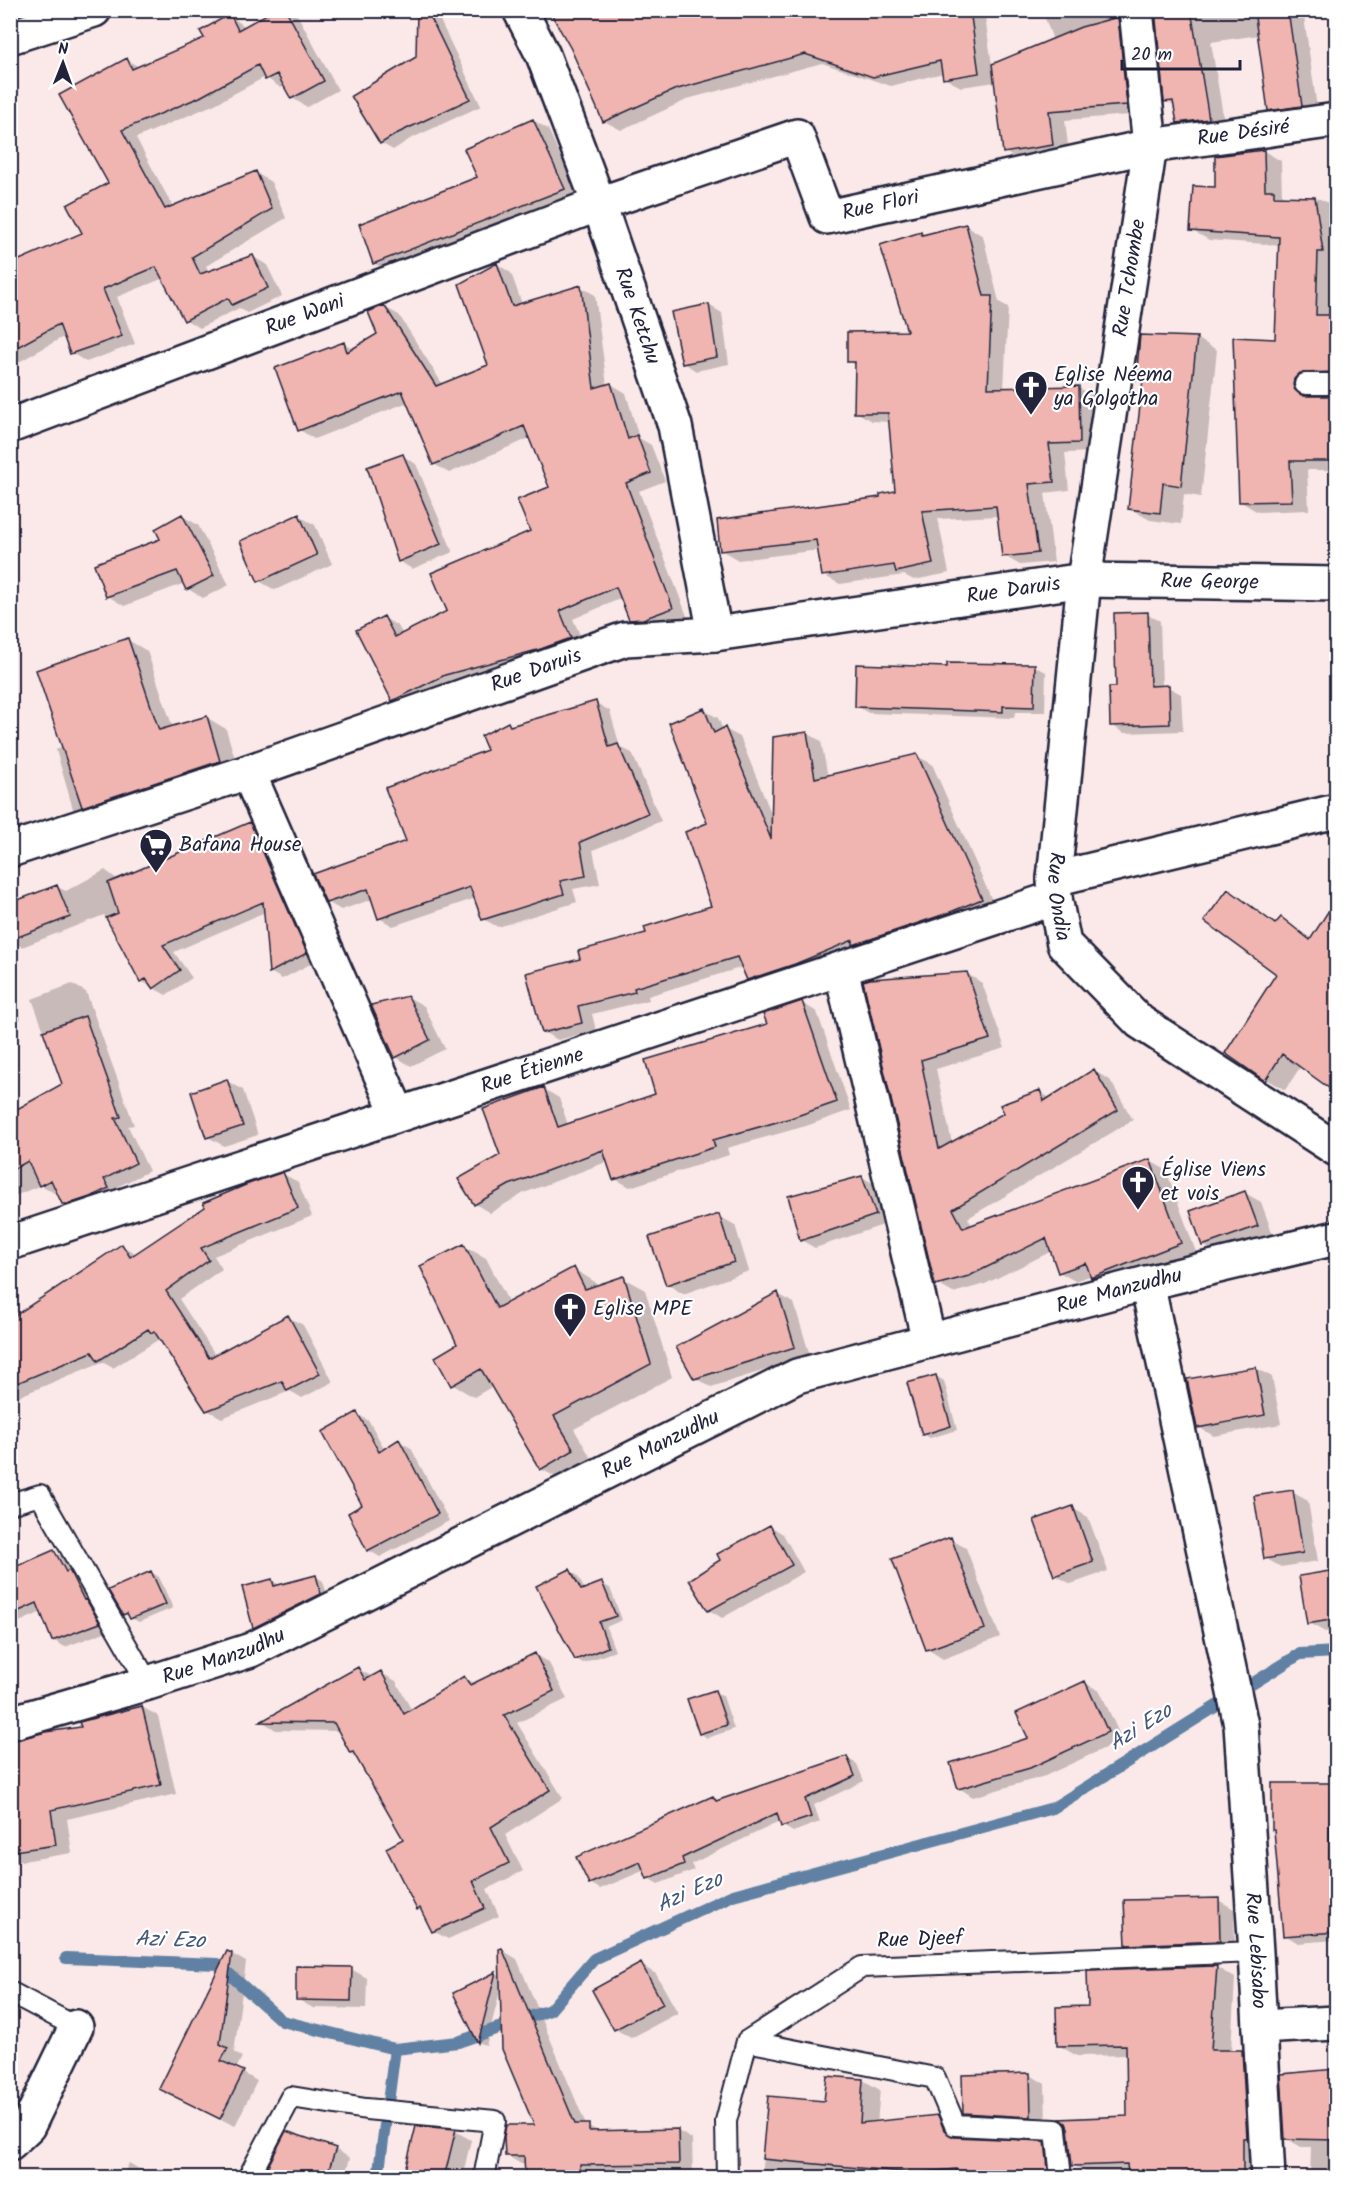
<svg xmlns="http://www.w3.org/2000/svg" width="1347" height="2188" font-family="Kalam,sans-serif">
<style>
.shadow{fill:#0003}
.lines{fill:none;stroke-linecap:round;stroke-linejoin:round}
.stream{stroke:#6181a3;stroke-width:12}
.building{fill:#f0b5b1;stroke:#22223b;stroke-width:1.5}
.lane-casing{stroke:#22223b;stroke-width:24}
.street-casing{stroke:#22223b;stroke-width:38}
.lane{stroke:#fff;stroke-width:20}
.street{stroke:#fff;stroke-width:33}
.labels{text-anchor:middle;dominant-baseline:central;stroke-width:4.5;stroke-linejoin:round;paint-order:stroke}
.street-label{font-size:21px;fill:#22223b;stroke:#fff}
.poi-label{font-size:21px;fill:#22223b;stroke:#fff;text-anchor:start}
.water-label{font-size:22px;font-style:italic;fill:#475978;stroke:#fff}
</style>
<rect width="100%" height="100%" fill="#fae9e8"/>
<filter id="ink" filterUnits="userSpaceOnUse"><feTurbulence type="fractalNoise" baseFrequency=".0167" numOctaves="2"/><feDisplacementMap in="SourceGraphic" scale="12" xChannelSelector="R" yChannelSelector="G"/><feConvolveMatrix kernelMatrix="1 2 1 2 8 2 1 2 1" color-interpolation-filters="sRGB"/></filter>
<g filter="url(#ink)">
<path class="shadow" d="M277,10H289L298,16L338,90L307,107L292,98L285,86L281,88L265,77L215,104L136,138L173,207L256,173L271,182L286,218L206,266L209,272L252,256L267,265L282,296L247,313L239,308L200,328L186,320L164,278L117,297L135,344L86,362L72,353L65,336L10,367V266L84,234L110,184L127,60L139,67L206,39L230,16L246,27Z
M418,10H435L481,106L410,139L393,150L381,143L417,58Z
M551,10H984L992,65L1053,40L1042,10H1136L1143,114L1065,120L1069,154L1021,162L1005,152L996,82L961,87L944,78L943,73L891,86L822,63L691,98L621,130L604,121L572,48Z
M1156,10H1303L1318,115L1286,119L1270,110L1259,35L1211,42L1225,128L1195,132L1178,122L1176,107L1166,101Z
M533,120L548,129L579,197L389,272L374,263L479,178Z
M1264,151L1281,161L1282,196L1320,199L1328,203L1336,205V381L1312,387L1310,395L1311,397H1336V470H1307L1309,510L1258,512L1241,502L1277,340L1280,245L1209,240L1191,230L1217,189V157Z
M966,226L983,236L999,302L1008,307L1004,389L1079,388L1095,397L1096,452L1065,453L1069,490L1045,493L1054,562L1020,565L1004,556L998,516L938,519L949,573L914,580L904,575L840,584L823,575L819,550L738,560L721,550L896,492L890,422L872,421L856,412L857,366L849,361L909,333L921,234L925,236Z
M497,264L511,273L522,304L581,287L595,295L607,386L611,384L626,393L639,438L651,445L665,481L639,491L687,616L658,627H644L630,619L622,598L573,619L585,646L408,708L393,700L384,618L398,626L403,635L449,611L532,531L551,488L530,438L449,473L434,464L408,402L314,439L300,430L344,344L354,350L379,334L384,307L399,315L443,385L490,365Z
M709,305L722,313L729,364L696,371L684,363Z
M1196,338L1217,350L1201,497L1184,494L1181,524L1150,520L1129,508L1144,383L1138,379Z
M403,456L416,464L453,552L412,569L399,561Z
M182,516L198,525L229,585L203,598L188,589L185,583L124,606L108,596L162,540Z
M299,516L315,525L332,564L275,590L259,581Z
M1147,614L1160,621L1162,687H1168L1181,694L1183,731L1124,733L1111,725L1118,688Z
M128,640L147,651L173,728L206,717L226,729L239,772L93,820L73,809L56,750L63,746Z
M1034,666L1046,672L1045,712H1015L1014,718L868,713L857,706L949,669Z
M596,703L610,711L620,747L632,753L661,821L593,850L600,884L573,889L577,902L498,927L483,919L476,898L393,926L379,918L373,899L341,910L327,902L408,842L489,751L508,724L513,727Z
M704,710L718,718L723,730L725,729L740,737L773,818L807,733L821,741L828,777L917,756L932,764L995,907L763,987L749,979L743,967L648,996L649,1000L592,1014L596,1030L558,1040L543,1032L582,960L713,907Z
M249,824L262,831L318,960L282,979L270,972L265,912L174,952L192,978L166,995L141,981L104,915L22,947L10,940V905L57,887L66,891L105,870L118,880Z
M1228,891L1277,924L1281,919L1312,939L1322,924L1336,932V1091L1301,1066L1285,1090L1266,1079L1278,974Z
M966,973L982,983L1005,1048L936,1069L952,1143L1006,1114L1040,1092L1050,1098L1094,1071L1110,1080L1133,1120L968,1218L972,1226L1150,1161L1166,1170L1196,1252L1108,1287L1092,1275L1075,1281L1059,1272L1052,1251L985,1284L953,1293L937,1284L865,982Z
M72,984L86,992L134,1125L128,1126L149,1171L117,1187L122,1196L78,1211L64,1203L58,1191L54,1193L41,1185L10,1198V1115L64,1085L32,999Z
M10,985L21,1019L10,1023Z
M408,997L424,1006L445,1049L411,1066L396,1057Z
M802,1003L817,1012L851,1110L806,1126L727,1148L729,1155L630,1187L615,1179L609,1161L524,1193L490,1213L475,1204L502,1155L544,1089L559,1098L568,1125L657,1095Z
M227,1081L243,1090L258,1135L224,1146L208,1137Z
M283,1174L298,1182L312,1216L214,1256L222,1269L179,1299L216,1356L288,1317L303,1325L333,1382L302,1398L290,1391L222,1418L207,1410L161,1338L113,1368L102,1362L10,1400V1319L122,1246L137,1254Z
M862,1177L876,1185L889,1223L815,1248L801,1240Z
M1245,1193L1261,1202L1273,1235L1219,1254L1203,1245Z
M719,1216L735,1225L749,1271L683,1294L667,1284Z
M464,1246L486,1258L509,1303L574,1269L595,1282L598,1286L623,1278L645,1290L672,1377L574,1429L594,1463L563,1481L541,1469L493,1386L474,1397L453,1385L459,1345Z
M1336,1277V1289L1333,1278Z
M778,1294L794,1303L810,1356L711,1387L695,1378Z
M1256,1368L1272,1377L1281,1424L1214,1436L1198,1427Z
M936,1376L944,1381L957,1430L930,1438L923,1434Z
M357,1414L369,1421L385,1450L399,1441L411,1448L449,1521L380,1557L368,1550Z
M1292,1492L1308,1501L1318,1561L1281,1567L1265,1558Z
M1072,1508L1088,1517L1108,1571L1071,1584L1055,1575Z
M770,1526L783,1534L804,1572L722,1618L709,1610Z
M950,1539L966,1548L1000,1637L943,1659L927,1649Z
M54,1552L65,1558L110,1630L65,1647L53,1640L42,1612L10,1626V1571Z
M570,1571L577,1575L585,1590L602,1584L610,1588L622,1620L606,1627L615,1651L583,1663L576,1659Z
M1336,1571V1630L1325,1632L1309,1623L1301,1578Z
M151,1572L159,1577L173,1608L139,1622L124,1614Z
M315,1576L323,1581L328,1598L261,1631L254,1627L272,1580L279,1585Z
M534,1654L549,1663L567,1699L517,1723L563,1798L505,1835L523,1871L487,1889L499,1916L448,1939L433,1931L424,1912L418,1908L405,1840L357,1755L351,1752L340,1731L276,1730L263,1722L358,1669L373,1677L381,1673L396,1681L412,1711L464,1678L475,1684Z
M1085,1683L1100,1691L1122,1740L1045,1776L973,1797L959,1788L1030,1739Z
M715,1692L723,1696L734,1729L707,1738L700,1733Z
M142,1707L158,1716L176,1794L67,1819L72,1853L10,1863V1742L82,1728L81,1723Z
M847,1758L857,1764L864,1781L814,1805L820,1822L793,1832L783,1826L781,1821L691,1864L694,1870L658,1884L648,1878L645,1870L600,1889L590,1883L713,1798L719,1801Z
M1273,1784H1336V1940L1298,1943L1285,1935Z
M1218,1900L1234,1909L1235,1950L1143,1953L1127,1944Z
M502,1950L517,1959L586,2125L600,2132L678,2131L692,2139L693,2178H648V2172L595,2173V2178H526V2164H521L506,2155L536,2126L501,1987L486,2046L479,2042L455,1994L496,1974L502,1977Z
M232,1954L246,1962L234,2053L242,2057L236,2069L257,2081L235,2126L175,2097Z
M641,1965L656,1974L678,2013L631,2038L615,2029L594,1991Z
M1216,1967L1235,1978L1231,2051H1242L1261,2062L1262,2178H1135L1130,2175L1092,2176L1073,2165L1128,2118V2055L1077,2056L1058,2045L1089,2007Z
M351,1969L367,1978L366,2009L313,2008L297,1999Z
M1336,2071V2178H1310L1311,2147H1301L1286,2138L1283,2075Z
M1029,2074L1045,2084L1046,2125L980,2122L965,2113Z
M828,2078L863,2080L880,2090L877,2123L938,2117L954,2127L960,2139L1045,2143L1061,2153L1064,2178H762L769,2098L825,2102Z
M455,2131L471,2140L462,2178H405Z
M335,2149L350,2158L344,2178H263Z
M129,2163L155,2178H122Z"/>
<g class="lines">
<path class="stream" d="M66,1958L218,1964L282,2021L395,2049L458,2042L550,2010L594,1959L733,1895L1053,1808L1300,1654L1336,1652
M378,2178L395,2049"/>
</g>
<path class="building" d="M274,10H286L324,81L291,99L277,74L265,80L258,65L200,97L122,130L165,209L256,171L272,209L192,257L200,274L253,255L268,288L232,305L228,298L184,321L156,267L103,289L122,336L70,354L59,324L10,351V264L82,233L67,205L108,183L59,95L127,58L132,69L204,38L200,31L230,14L238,30Z
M417,10H427L470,99L398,133L380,144L351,96L416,57Z
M549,10H970L979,73L943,79L940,61L873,77L805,54L674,90L603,122L571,49Z
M1155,10H1191L1209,119L1177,123L1173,101L1164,102Z
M1254,10H1288L1302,106L1268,111Z
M1118,17L1127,105L1049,111L1053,145L1003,153L992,64L1081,27Z
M533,119L565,189L373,264L359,224L477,177L464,149Z
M1264,150L1265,190H1274V196L1315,197L1323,252H1318L1316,315H1336V372L1300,373L1294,379L1293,385L1295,390L1304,396H1336V461H1290L1292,501L1239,502L1233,337L1275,339L1279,237L1190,231L1193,186L1215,187V156Z
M966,224L984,296H992L988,388L1079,386L1080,443L1049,444L1054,482L1029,484L1038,553L1002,557L996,506L922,511L933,564L896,572L894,565L822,576L816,540L720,551L717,520L880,497V494L895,491L888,413H854L855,362H847V332L907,331L880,245L921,232L922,235Z
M497,263L512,306L581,285L594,388L611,383L628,439L637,435L651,473L626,483L673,608L643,619L629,620L616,587L560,611L571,638L541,649L445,675L392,701L356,630L384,616L395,637L447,611L431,573L530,531L517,500L549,487L524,426L433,465L402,391L298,431L275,368L344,342L347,352L377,334L368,312L384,305L436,386L488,365L459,284Z
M709,304L717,357L682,364L671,312Z
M1140,335L1197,337L1181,486L1163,483L1160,513L1128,509L1143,380H1136Z
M403,454L441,544L398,562L367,467Z
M182,514L214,576L186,590L177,571L106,597L94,564L160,539L155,529Z
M299,514L317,555L258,582L240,541Z
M1148,612L1150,686L1169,685L1170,724L1110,726L1109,687H1116L1114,613Z
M128,638L159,730L207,716L220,761L82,807L36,670Z
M947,663L1035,664L1034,707L1003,706V712L855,707L856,664L947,667Z
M596,701L609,747L618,744L648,813L580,842L586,876L560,881L564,894L482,920L470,887L378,919L368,889L326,903L313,874L406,841L385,788L487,750L481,736L508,722L510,726Z
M704,708L714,733L725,727L771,839L773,737L807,732L815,778L917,754L982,899L948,913L853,945V940L795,964L747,980L737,957L634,988L635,992L578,1006L582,1023L542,1033L526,973L580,959L578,951L646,933L644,927L711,906L685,832L707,823L669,723Z
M250,822L307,953L269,973L263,902L163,945L180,970L153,989L146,979L140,982L106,918L118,913L108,883Z
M57,885L70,917L10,940V903Z
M1228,889L1275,924L1281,917L1310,940L1336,899V1093L1282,1054L1265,1081L1225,1053L1276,974L1204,921Z
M967,972L990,1039L921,1060L939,1149L1004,1113L1000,1105L1040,1090L1044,1101L1094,1069L1118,1110L953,1209L963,1228L1150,1159L1181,1243L1091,1278L1086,1263L1058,1273L1046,1238L969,1276L935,1285L863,981L870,979Z
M408,996L430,1040L395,1058L371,1005Z
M802,1001L837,1102L791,1118L713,1140L715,1147L613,1180L603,1150L509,1185L474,1205L458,1179L500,1155L483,1109L544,1087L558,1127L655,1094L645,1060L767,1024L763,1014Z
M85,1016L121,1117L115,1118L136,1163L104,1179L109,1188L90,1197L69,1204H62L51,1180L39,1186L28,1161L10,1171V1113L62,1084L43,1031Z
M227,1079L243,1126L206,1138L191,1092Z
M283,1172L298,1208L201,1248L209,1260L166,1291L209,1358L288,1315L320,1374L287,1391L282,1381L206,1411L154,1331L151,1333L148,1329L98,1361L92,1352L10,1386V1319L122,1244L130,1257L205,1207L203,1203L248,1184Z
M862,1176L876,1215L800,1241L788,1196Z
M1245,1191L1258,1226L1202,1246L1190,1211Z
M719,1214L734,1262L666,1285L649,1237Z
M464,1244L497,1308L574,1267L585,1289L624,1276L651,1364L554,1416L574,1450L540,1470L481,1369L451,1386L435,1357L457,1344L420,1266Z
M778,1292L795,1347L694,1379L676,1347Z
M1256,1367L1265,1415L1197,1428L1187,1379Z
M936,1375L951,1426L922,1435L907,1383Z
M357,1412L379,1452L399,1439L438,1514L367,1551L348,1513L362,1505L322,1432Z
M1293,1490L1303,1553L1264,1559L1254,1496Z
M1073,1506L1093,1562L1054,1576L1034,1520Z
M770,1525L792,1565L708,1611L689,1580L720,1560L717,1554Z
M951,1537L985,1629L926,1650L892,1559Z
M54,1550L66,1572L69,1570L84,1600L86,1599L100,1623L52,1641L37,1603L10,1615V1569Z
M570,1569L581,1590L602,1582L616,1616L599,1622L608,1647L575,1660L536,1586Z
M1336,1570V1619L1307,1624L1299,1576Z
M151,1571L166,1604L130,1619L127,1613L123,1615L108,1590Z
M316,1575L321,1594L253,1628L242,1587L272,1579L274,1586Z
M535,1653L554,1691L504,1715L550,1790L491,1827L509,1863L473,1881L485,1908L432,1932L420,1908L417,1910L386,1848L403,1839L353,1752L350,1753L334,1723L260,1722L358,1667L365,1680L381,1671L404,1714L464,1676L470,1685Z
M1085,1681L1108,1732L1030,1768L958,1789L950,1763L1028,1738L1016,1713Z
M715,1690L727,1725L699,1734L687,1699Z
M142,1706L161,1785L51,1810L56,1845L14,1851L10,1828V1741L46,1732L81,1727L79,1722Z
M847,1756L855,1776L805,1799L811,1817L781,1827L777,1813L682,1858L684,1864L647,1879L640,1862L589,1884L576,1857L713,1796L716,1801Z
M1272,1783H1330L1329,1881L1336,1880V1932L1283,1936L1274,1830H1272Z
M1219,1898L1220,1941L1126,1945L1124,1900Z
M502,1948L575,2124H589V2131L678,2129L679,2164L580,2165V2178H525L524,2156H505L504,2137L506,2125H534L502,2049L499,1949Z
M227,1951L232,1953L220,2044L228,2048L221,2061L244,2071L220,2119L159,2089Z
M641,1963L663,2004L614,2030L592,1990Z
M296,1966L352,1967L351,2001L296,2000Z
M1217,1966L1211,2050H1242L1247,2138H1243V2174L1128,2175L1127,2164L1072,2166L1068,2128L1066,2123L1060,2119L1127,2116L1126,2045L1057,2046L1056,2007L1088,2006L1087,1970Z
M496,1972L478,2043L453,1993Z
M1336,2069V2140L1285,2139L1281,2074Z
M1030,2073L1031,2117L963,2113L962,2075Z
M827,2076L863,2079L860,2123L938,2115L944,2130L954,2137L1045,2141L1049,2178H956V2169L914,2173L762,2159L768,2096L824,2101Z
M416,2126L456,2129L444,2178H403Z
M286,2131L336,2148L326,2178H262Z"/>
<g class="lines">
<g class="lane-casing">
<path id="lane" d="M1305,384H1336
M10,1504L40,1495L148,1683
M10,1992L76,2027
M747,2041L935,2078L955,2125L1056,2130L1061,2178
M248,2178L291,2097L366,2109L495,2121L484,2178
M727,2178L726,2121L747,2041L862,1967L1256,1952"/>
</g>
<g class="street-casing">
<g id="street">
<path id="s1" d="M520,10L543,55L599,204L675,426L715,634"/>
<path id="s2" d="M1136,10L1150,146L1084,580L1054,879L1055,898L1064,944L1140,1022L1336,1149"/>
<path d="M10,37L94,10"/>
<path id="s3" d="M10,426L599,204L797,136L827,217L1150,146L1336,120"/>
<path d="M248,772L398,1114"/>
<path id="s4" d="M10,850L248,772L625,639L715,634L1084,580L1336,584"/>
<path d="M1054,879L1336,811"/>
<path d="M841,969L929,1341"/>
<path id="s5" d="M10,1243L1055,898"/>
<path id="s6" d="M1147,1283L1241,1725L1256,1952L1268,2178"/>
<path id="s7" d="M10,1723L148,1683L251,1650L797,1376L1147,1283L1336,1238"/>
<path d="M1260,2027L1336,2023"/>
<path d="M10,2143L28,2126L76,2027"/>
</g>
</g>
<use href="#lane" class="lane"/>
<use href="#street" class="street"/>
</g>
</g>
<defs>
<g id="church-pin" transform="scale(1.725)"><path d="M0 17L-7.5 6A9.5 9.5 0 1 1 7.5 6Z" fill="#22223b" stroke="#fff"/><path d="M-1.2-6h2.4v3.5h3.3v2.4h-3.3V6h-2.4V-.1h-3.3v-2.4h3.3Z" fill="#fff"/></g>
<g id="supermarket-pin" transform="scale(1.725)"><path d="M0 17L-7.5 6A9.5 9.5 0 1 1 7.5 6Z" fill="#22223b" stroke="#fff"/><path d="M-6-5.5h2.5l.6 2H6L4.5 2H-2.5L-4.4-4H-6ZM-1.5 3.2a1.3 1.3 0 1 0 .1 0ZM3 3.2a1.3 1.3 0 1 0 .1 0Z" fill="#fff"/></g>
</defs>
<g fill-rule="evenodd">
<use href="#church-pin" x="1031" y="387"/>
<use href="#supermarket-pin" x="156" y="845"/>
<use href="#church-pin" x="1138" y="1182"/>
<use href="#church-pin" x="570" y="1309"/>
</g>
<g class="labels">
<g class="street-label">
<text stroke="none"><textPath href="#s3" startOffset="1350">Rue Désiré</textPath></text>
<text stroke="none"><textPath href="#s3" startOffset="980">Rue Flori</textPath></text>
<text transform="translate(1130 278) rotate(-81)">Rue Tchombe</text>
<text stroke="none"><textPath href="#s3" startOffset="315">Rue Wani</textPath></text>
<text stroke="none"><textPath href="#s1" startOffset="328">Rue Ketchu</textPath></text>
<text stroke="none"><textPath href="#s4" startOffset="1239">Rue George</textPath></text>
<text stroke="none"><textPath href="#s4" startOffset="1042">Rue Daruis</textPath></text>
<text stroke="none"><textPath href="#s4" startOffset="556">Rue Daruis</textPath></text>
<text stroke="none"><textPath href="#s2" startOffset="894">Rue Ondia</textPath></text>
<text stroke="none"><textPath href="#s5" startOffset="550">Rue Étienne</textPath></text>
<text stroke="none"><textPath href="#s7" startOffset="1196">Rue Manzudhu</textPath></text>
<text stroke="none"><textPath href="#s7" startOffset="710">Rue Manzudhu</textPath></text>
<text stroke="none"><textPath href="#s7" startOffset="224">Rue Manzudhu</textPath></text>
<text transform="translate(920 1940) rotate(-2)">Rue Djeef</text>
<text stroke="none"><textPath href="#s6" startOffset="678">Rue Lebisabo</textPath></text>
</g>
<g class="poi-label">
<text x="1054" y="375">Eglise Néema<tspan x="1054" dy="24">ya Golgotha</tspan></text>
<text x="179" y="845">Bafana House</text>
<text x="1161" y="1170">Église Viens<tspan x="1161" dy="24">et vois</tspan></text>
<text x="593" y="1309">Eglise MPE</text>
</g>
<g class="water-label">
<text transform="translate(1141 1728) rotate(-32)">Azi Ezo</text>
<text transform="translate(690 1893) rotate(-24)">Azi Ezo</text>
<text transform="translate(170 1941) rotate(2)">Azi Ezo</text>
</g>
</g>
<rect width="1347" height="2188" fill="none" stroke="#fff" stroke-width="36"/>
<rect x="18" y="18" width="1311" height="2152" fill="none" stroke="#22223b" stroke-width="2" filter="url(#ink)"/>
<g transform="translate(63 63) rotate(1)" stroke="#ffffff" stroke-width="4.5" paint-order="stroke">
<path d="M0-4.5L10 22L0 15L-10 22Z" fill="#22223b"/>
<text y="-9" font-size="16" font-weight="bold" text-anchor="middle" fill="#22223b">N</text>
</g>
<path d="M1122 60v9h118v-9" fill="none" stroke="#22223b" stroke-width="3"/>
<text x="1131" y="60" font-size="18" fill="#22223b" stroke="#ffffff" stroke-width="4.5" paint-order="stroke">20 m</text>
</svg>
